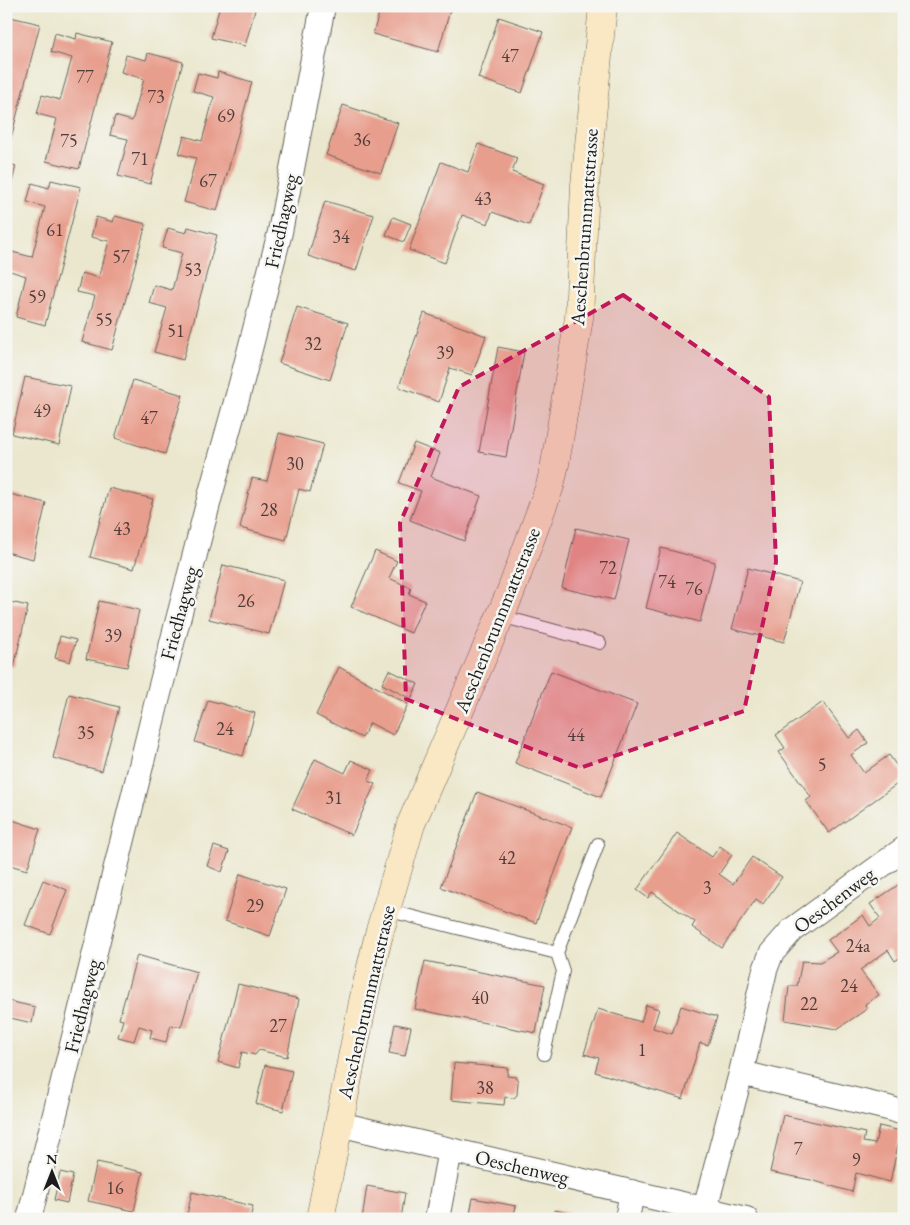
<svg xmlns="http://www.w3.org/2000/svg" width="910" height="1225" font-family="'EB Garamond',serif">
<style>
.building{fill:#e89e8d}
.lines{fill:none;stroke-linecap:round;stroke-linejoin:round}
.lane-casing{stroke:#64635a;stroke-width:14}
.street-casing{stroke:#64635a;stroke-width:26}
.secondary-casing{stroke:#64635a;stroke-width:29}
.lane{stroke:#fff;stroke-width:12}
.street{stroke:#fff;stroke-width:24}
.secondary{stroke:#fae7c3;stroke-width:28}
.marked{fill:#c2185b;fill-opacity:0.2;stroke:#c2185b;stroke-width:4;stroke-dasharray:10 6;stroke-linejoin:round}
.labels{text-anchor:middle;dominant-baseline:central;stroke-width:5;stroke-linejoin:round;paint-order:stroke}
.number-label{font-size:18px;fill:#4f3c38}
.street-label{font-size:20px;fill:#1c1c1c;stroke:#f6f6f2}
</style>
<rect width="100%" height="100%" fill="#f6f6f2"/>
<filter id="ink" filterUnits="userSpaceOnUse"><feTurbulence type="fractalNoise" baseFrequency=".02" numOctaves="2"/><feDisplacementMap in="SourceGraphic" scale="10" xChannelSelector="R" yChannelSelector="G"/><feConvolveMatrix kernelMatrix="1 2 1 2 8 2 1 2 1" color-interpolation-filters="sRGB"/></filter>
<filter id="wash" filterUnits="userSpaceOnUse"><feTurbulence type="fractalNoise" baseFrequency=".0096" numOctaves="4" result="noise"/><feDisplacementMap in="SourceGraphic" scale="20" xChannelSelector="R" yChannelSelector="G"/><feGaussianBlur stdDeviation="1.12" result="paint"/><feColorMatrix in="noise" values="0 0 0 0 0 0 0 0 0 0 0 0 0 0 0 0 0 1.4 0 .05"/><feComposite in="paint" operator="in"/></filter>
<g filter="url(#wash)">
<rect width="100%" height="100%" fill="#ebe7ce"/>
<g id="blocks">
<path class="building" d="M220,6H256L245,46L211,38Z
M381,6L451,7L438,52L373,34Z
M6,16L40,24L7,154H6Z
M499,17L543,32L522,93L478,78Z
M55,33L76,39L77,33L112,42L79,169L46,161L57,119L37,114L42,95L60,100L72,58L51,52Z
M148,53L183,62L150,184L118,176L128,139L110,135L115,116L132,121L144,79L121,72L126,55L146,60Z
M218,72L252,82L217,211L184,202L196,158L179,154L184,136L202,141L214,97L193,91L198,73L217,78Z
M343,105L398,123L381,173L326,155Z
M478,144L517,158L512,172L544,184L529,225L492,212L488,224L462,215L445,263L409,250L441,162L468,172Z
M6,163L16,166L7,203L6,202Z
M51,180L81,187L45,325L16,317L26,276L7,270L12,252L32,257L45,207L27,202L32,183L49,188Z
M325,201L374,215L356,271L308,256Z
M115,216L146,224L112,350L82,342L95,296L77,292L82,273L99,278L109,241L91,237L96,217L113,222Z
M393,217L411,224L404,242L386,235Z
M188,227L217,235L183,360L154,352L167,308L149,303L154,285L172,290L182,253L162,248L168,228L186,233Z
M297,307L348,323L330,380L279,363Z
M424,313L486,336L472,375L450,368L439,402L399,387Z
M498,347L524,352L506,457L479,452Z
M25,377L71,386L59,445L12,434Z
M133,380L183,395L165,454L115,438Z
M279,433L323,444L310,492L299,489L286,540L240,528L252,478L267,481Z
M414,443L440,453L431,477L481,496L464,541L410,520L421,491L399,483Z
M109,488L153,499L134,569L90,557Z
M6,493L46,503L33,559L6,552Z
M576,528L629,540L614,600L562,588Z
M661,548L715,562L700,622L646,608Z
M375,551L397,561L389,578L411,588L409,594L425,601L411,633L351,607Z
M223,565L284,580L269,634L209,619Z
M748,568L800,582L784,642L732,629Z
M6,601L28,606L14,667L6,665Z
M99,601L139,610L127,667L86,659Z
M60,636L76,640L70,662L55,658Z
M339,667L408,704L393,735L370,723L362,738L316,715Z
M389,670L418,684L411,699L382,684Z
M551,671L637,704L601,797L515,763Z
M69,694L119,707L102,771L53,758Z
M208,700L255,713L243,756L195,742Z
M823,702L849,738L859,730L868,743L851,755L864,773L889,755L904,776V779L829,833L806,801L811,797L779,752L785,748L776,735Z
M315,759L345,773L351,760L373,770L368,781L375,784L352,835L292,809Z
M477,792L572,827L536,923L441,887Z
M6,818L40,829L27,870L6,864Z
M677,833L712,857L720,846L732,855L719,874L733,884L752,857L782,877L763,904L756,899L722,948L692,927L695,922L652,892L648,898L637,890Z
M214,846L229,851L222,872L207,866Z
M240,874L286,889L270,936L225,921Z
M43,880L67,890L50,934L25,925Z
M904,881V955L895,961L888,950L860,970L879,995L865,1004L867,1009L837,1029L785,1020L789,986H797L802,961L820,962L837,952L828,940L863,915L870,926L880,918L870,904Z
M137,955L197,972L181,1027L171,1025L166,1042L150,1038L152,1030L139,1026L134,1041L118,1037L123,1020L119,1019Z
M425,961L545,985L536,1033L415,1009Z
M238,984L299,999L287,1057L259,1050L255,1055L242,1052L238,1068L218,1062Z
M8,1001L35,1007L32,1023L6,1017Z
M646,1005L659,1009L653,1028L672,1034L681,1006L717,1017L708,1045L700,1043L683,1099L595,1072L599,1058L584,1054L598,1009L641,1022Z
M395,1024L411,1027L405,1056L389,1053Z
M454,1063L508,1068L507,1076L516,1077L518,1081L517,1095L514,1098L505,1097L504,1105L451,1100Z
M265,1065L292,1071L283,1111L256,1104Z
M783,1115L865,1133L863,1142L875,1144L879,1126L901,1131L890,1182L856,1173L852,1192L811,1180L770,1172Z
M97,1162L143,1172L134,1211L88,1201Z
M60,1172L73,1175L67,1203L54,1200Z
M367,1186L405,1193L401,1219H362Z
M192,1192L253,1206L250,1219H186Z
M473,1198L516,1206L513,1219H469Z
M554,1210L592,1218V1219H552Z
M904,1213V1219H895Z"/>
</g>
</g>
<g filter="url(#ink)">
<use href="#blocks" fill-opacity="0" stroke="#64635a" stroke-width="1"/>
<g class="lines">
<g class="lane-casing">
<path id="lane" d="M501,616L600,643
M386,910L557,953L598,844
M544,1054L563,971L557,953"/>
</g>
<g class="street-casing">
<path id="street" d="M741,1073L888,1108L904,1113
M339,1124L746,1219
M705,1209L741,1073L765,970L771,954L792,930L904,849
M29,1219L157,701L210,496L241,384L280,232L323,6
M437,1219L450,1150
M627,1219L632,1192"/>
</g>
<g class="secondary-casing">
<path id="secondary" d="M320,1219L365,992L379,934L411,824L511,591L550,486L555,464L579,318L585,185L603,6"/>
</g>
<use href="#lane" class="lane"/>
<use href="#street" class="street"/>
<use href="#secondary" class="secondary"/>
</g>
</g>
<path class="marked" d="M623,295L769,397L776,562L744,711L580,768L406,699L400,523L459,387Z"/>
<g class="labels">
<g class="number-label">
<text x="510" y="55">47</text>
<text x="85" y="76">77</text>
<text x="156" y="96">73</text>
<text x="226" y="115">69</text>
<text x="362" y="139">36</text>
<text x="69" y="140">75</text>
<text x="140" y="158">71</text>
<text x="208" y="180">67</text>
<text x="483" y="198">43</text>
<text x="55" y="229">61</text>
<text x="341" y="236">34</text>
<text x="121" y="256">57</text>
<text x="193" y="269">53</text>
<text x="37" y="296">59</text>
<text x="104" y="319">55</text>
<text x="176" y="330">51</text>
<text x="313" y="343">32</text>
<text x="445" y="352">39</text>
<text x="42" y="410">49</text>
<text x="149" y="417">47</text>
<text x="295" y="463">30</text>
<text x="269" y="509">28</text>
<text x="122" y="528">43</text>
<text x="608" y="567">72</text>
<text x="667" y="581">74</text>
<text x="694" y="588">76</text>
<text x="246" y="600">26</text>
<text x="113" y="635">39</text>
<text x="225" y="728">24</text>
<text x="86" y="732">35</text>
<text x="576" y="734">44</text>
<text x="822" y="764">5</text>
<text x="334" y="797">31</text>
<text x="507" y="857">42</text>
<text x="707" y="887">3</text>
<text x="255" y="905">29</text>
<text x="858" y="945">24a</text>
<text x="849" y="985">24</text>
<text x="480" y="997">40</text>
<text x="809" y="1003">22</text>
<text x="278" y="1025">27</text>
<text x="642" y="1049">1</text>
<text x="485" y="1087">38</text>
<text x="798" y="1148">7</text>
<text x="856" y="1159">9</text>
<text x="115" y="1187">16</text>
</g>
<g class="street-label">
<text transform="translate(281 221) rotate(-78)">Friedhagweg</text>
<text transform="translate(584 227) rotate(-86)">Aeschenbrunnmattstrasse</text>
<text transform="translate(179 613) rotate(-75)">Friedhagweg</text>
<text transform="translate(497 620) rotate(-68)">Aeschenbrunnmattstrasse</text>
<text transform="translate(834 900) rotate(-37)">Oeschenweg</text>
<text transform="translate(366 1002) rotate(-77)">Aeschenbrunnmattstrasse</text>
<text transform="translate(82 1006) rotate(-76)">Friedhagweg</text>
<text transform="translate(522 1167) rotate(13)">Oeschenweg</text>
</g>
</g>
<rect width="910" height="1225" fill="none" stroke="#f6f6f2" stroke-width="25"/>
<g transform="translate(52 1172)" stroke="#f6f6f2" stroke-width="4" paint-order="stroke">
<path d="M0-4L9 19L0 12L-9 19Z" fill="#1c1c1c"/>
<text y="-8" font-size="14" font-weight="bold" text-anchor="middle" fill="#1c1c1c">N</text>
</g>
</svg>
